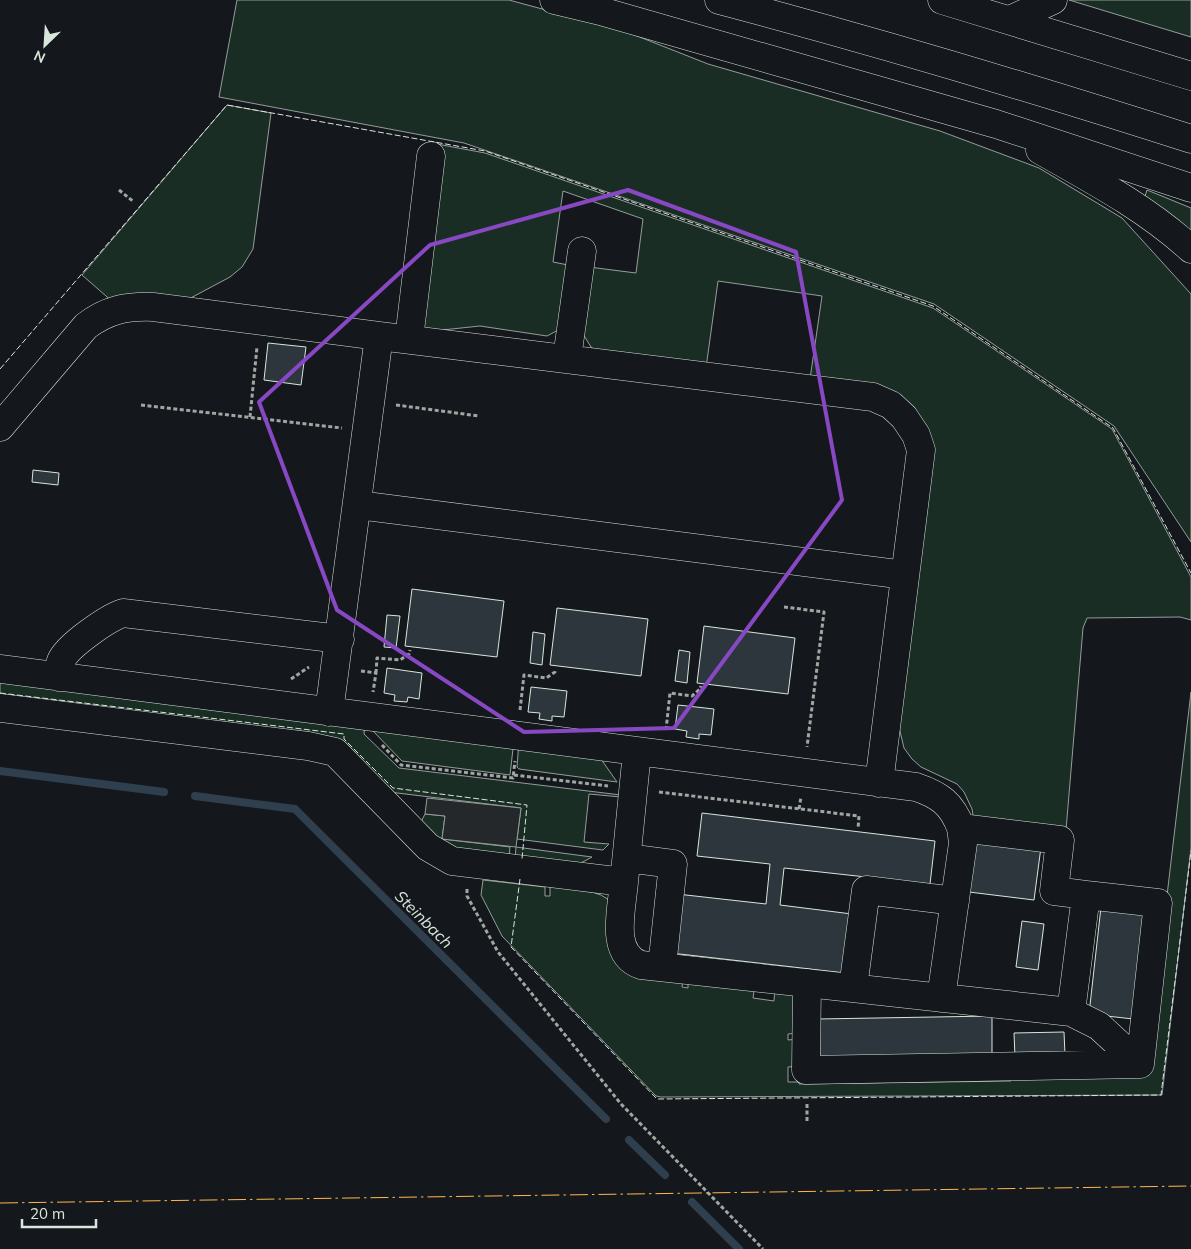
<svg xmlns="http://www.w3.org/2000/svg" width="1191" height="1249" font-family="Mulish,sans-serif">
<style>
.green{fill:#1a2d24;stroke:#939e99}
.parking{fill:#24282b;stroke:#939e99}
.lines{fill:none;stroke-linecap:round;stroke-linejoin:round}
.stream{stroke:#2f3f4d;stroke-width:8}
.building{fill:#2c363c;stroke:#d8e6dc}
.minor-casing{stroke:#d8e6dc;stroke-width:29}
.highway-casing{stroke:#d8e6dc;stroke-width:29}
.path{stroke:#9da8a2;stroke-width:3;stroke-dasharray:4 2.5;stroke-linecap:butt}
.minor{stroke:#14181c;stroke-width:28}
.highway{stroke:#14181c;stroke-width:28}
.fence{stroke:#d8e6dc;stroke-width:1;stroke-dasharray:6 2.5;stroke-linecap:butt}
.power{stroke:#ffb74d;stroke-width:1;stroke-dasharray:18 4 2.5 4;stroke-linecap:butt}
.marked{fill:none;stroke:#8948c3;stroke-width:4;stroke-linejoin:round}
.labels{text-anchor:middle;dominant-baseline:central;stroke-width:4;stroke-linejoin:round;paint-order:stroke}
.water-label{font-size:16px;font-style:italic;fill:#d8e6dc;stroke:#14181c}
</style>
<rect width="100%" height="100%" fill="#14181c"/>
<path class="green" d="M237,0H509L627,32L708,64L940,131L1039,168L1122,218L1191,294V542L1114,426L934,304L464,143L219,97Z
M1069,0H1191V37Z
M227,105L271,113L253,249L242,267L230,277L185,301L114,303L82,275Z
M437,144L485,153L933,308L1112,429L1191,577V620L1180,617L1087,618L1083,628L1066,830L974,821L972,809L964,792L957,784L921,767L912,759L904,748L899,727L925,431L810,379L822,296L718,281L706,368L600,354L591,347L580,329L589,267L636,273L643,219L563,191L553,262L568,265L562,328L547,336L480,326L423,332Z
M1147,190L1191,208V236L1143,202Z
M0,678L365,722L364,734L399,768L621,795V797L589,794L584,842L609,844L603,850L517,839L521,808L389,792L351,755L0,702Z
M1191,692V848L1162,1095L661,1097L656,1096L502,936L481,895L483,880L545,887V896H550V886L592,892L601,895L609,900L614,940L683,978L682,987L688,988V977L755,985L753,998L774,1001L775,987L798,990V1033L788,1034V1040L798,1039L799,1066L788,1067V1082H799V1084L1011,1081V1075L1146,1074Z
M372,730L514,740L510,775L402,761Z
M519,741L601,759L617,782L519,769L517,767Z
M425,814L445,816L442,839L510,847L509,859L445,846L421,822Z
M516,847L592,857L579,864L515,859Z"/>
<path class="parking" d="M427,798L521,808L516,847L442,839L445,816L425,814Z"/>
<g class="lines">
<path class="stream" d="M0,771L164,792
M195,796L295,809L606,1119
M629,1140L665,1175
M692,1202L739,1249"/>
</g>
<path class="building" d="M268,343L306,347L301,385L264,380Z
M33,470L59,473L58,485L32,482Z
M412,589L504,601L497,657L405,646Z
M557,608L648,619L641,676L550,665Z
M387,615L400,616L396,648L384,647Z
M704,626L795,638L788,694L697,683Z
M533,632L545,634L542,665L530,663Z
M679,650L690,652L687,683L675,681Z
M387,668L422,673L419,699L408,697L407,702L394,701L395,695L384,693Z
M531,687L567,691L564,717L552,716V721L539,719L540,713L528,712Z
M678,705L714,709L711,735L699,734V739L686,737L687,731L675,729Z
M702,813L935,841L930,884L784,868L780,905L852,914L845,973L671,953L677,894L766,904L770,864L697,856Z
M976,839L1041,847L1034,900L969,892Z
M1101,907L1145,912L1133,1019L1089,1014Z
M1022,921L1044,924L1038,970L1016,967Z
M992,1016V1059L819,1062L818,1019Z
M1064,1032L1065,1055L1015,1057L1014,1033Z"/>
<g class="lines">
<g class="minor-casing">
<path id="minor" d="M1010,20L1053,0
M409,339L431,156
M567,358L582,251
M0,427L86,326C107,310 126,306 153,307L379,336
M358,505L905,575
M0,669L916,787C940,795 952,804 961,828L1060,840L1054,891L1086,895L1071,1012L641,965C609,954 622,909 624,882
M59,677C60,672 59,666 61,661C67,646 108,618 123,613L340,639
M0,708L308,746L335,752L428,847L452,861L624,882L637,752
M329,712L379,336L873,397L891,405L904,417L916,435L921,450L879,783
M627,858L673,864L662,967
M1086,895L1158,903L1140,1064
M807,983L806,1070L1140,1064L1099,1026L1071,1012
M853,988L866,890L955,901
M941,998L963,843L961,828"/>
</g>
<g class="highway-casing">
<path id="highway" d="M554,0L604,12L996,124L1191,188
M719,0C878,42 1035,89 1191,139
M942,0L1191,76
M1040,150C1093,180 1146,208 1191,249"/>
</g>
<path class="path" d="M119,190L134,202
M141,405L342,428
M396,405L479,416
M250,417L257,347
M784,607L824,612L807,747
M361,671L376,673L373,692
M376,673L377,658L400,660L409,654L410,650
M291,679L309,667
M520,710L524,675L546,678L555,672V669
M666,730L670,693L692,696L700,689L701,686
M382,745L401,765L513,778L515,761
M514,775L608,786
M659,792L859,816L858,829
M799,809L801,797
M467,889V896L498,952L621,1104L763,1249
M807,1104V1122"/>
<use href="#minor" class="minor"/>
<use href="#highway" class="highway"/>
<path class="fence" d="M0,369L227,105L485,151L933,306L1113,428L1191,573
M0,693L344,734V739L393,788L527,805L522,859
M520,879L511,947L657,1099L1161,1095L1191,851"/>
<path class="power" d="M0,1203L1191,1186"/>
</g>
<path class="marked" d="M628,190L796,252L842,500L674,728L524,732L337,610L259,402L430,245Z"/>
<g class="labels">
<g class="water-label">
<text transform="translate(424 919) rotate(45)">Steinbach</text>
</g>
</g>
<g transform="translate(45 45) rotate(205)" stroke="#14181c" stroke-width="4" paint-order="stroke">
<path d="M0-4L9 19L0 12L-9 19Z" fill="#d8e6dc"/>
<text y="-8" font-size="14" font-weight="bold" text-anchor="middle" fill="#d8e6dc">N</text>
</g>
<path d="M22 1219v8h74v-8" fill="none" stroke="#d8e6dc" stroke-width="2.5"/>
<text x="30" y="1219" font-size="15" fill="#d8e6dc" stroke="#14181c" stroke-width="4" paint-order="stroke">20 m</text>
</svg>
